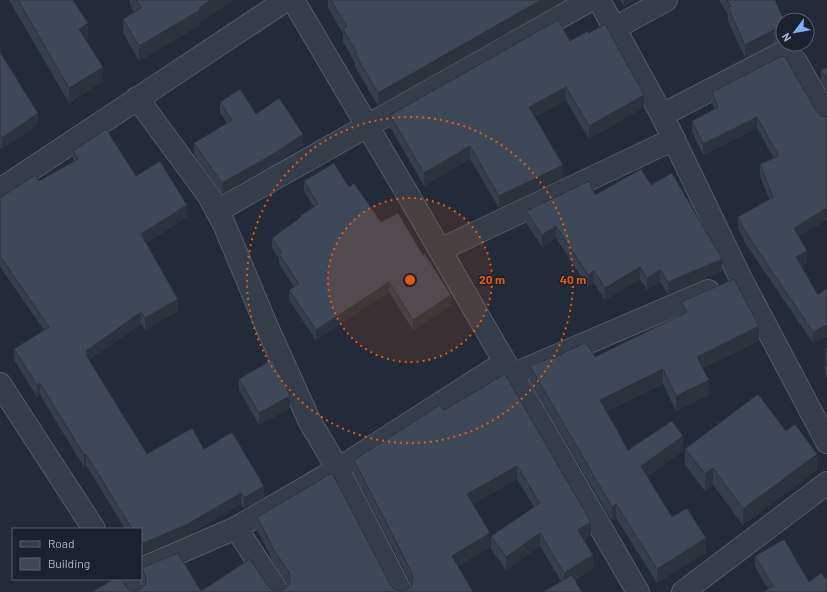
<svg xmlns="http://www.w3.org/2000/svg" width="827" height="592" font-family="Barlow,sans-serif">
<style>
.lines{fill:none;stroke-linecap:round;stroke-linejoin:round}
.street-casing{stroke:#525b68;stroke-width:24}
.street{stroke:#343d4a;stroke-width:22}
.wall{fill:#343f4d}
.shaded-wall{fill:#2b333e}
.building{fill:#3d4959;stroke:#2b333e}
.ring{fill:none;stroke:#e8590c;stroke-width:2;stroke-dasharray:2 4}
.centre{fill:#e8590c;stroke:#1a222f;stroke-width:2}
.ring-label{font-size:12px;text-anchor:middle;font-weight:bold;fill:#e8590c;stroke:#1a222f;stroke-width:3;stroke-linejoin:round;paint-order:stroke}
</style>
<rect width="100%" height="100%" fill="#212b3a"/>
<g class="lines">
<g class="street-casing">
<path id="street" d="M293,0L407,193L638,592
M599,0L662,115L740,277L827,442
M615,28L666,0
M137,98L209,196L224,224L267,327L310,422L338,469L401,592
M662,115L780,54L789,55L796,62L827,116
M0,190C95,126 191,64 286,0
M217,211L590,0
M440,250L674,139
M512,375L708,291
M0,384L94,529
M236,528L278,592
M141,569L236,528L338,469L505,362
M126,579L134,592
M683,592L827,483"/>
</g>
<use href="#street" class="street"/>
</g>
<path class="wall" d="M9,0H73L88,38L86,39L103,81L69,103Z
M130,0H233L200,22V25L139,61L123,33V19L134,12L130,5Z
M328,0H563L555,6L378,106L355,67V63L343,42V34L328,8Z
M620,0H634L624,6Z
M719,0H775L783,20V42L774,43L745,58L728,21V15Z
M570,41L644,107L589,139L566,100L535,117L563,178L499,208L470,159L424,186L390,127V115Z
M0,52L38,125L2,149L0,147Z
M782,56L798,236L807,262L801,266L818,295L813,343L745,243L738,228V217L769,199L760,176V164L774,159L757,128L703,155L692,132V121L715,109L712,103V92Z
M827,67V91L821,81V70Z
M220,102L256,114L303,145L275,164L222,194L194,154V143L227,123L220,113Z
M73,151L136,176L187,217L146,243L178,311L145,330L141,324L89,360L147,454L204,449L264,498L244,509L241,504L188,535L141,555V529H125L86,465L84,467L40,395L37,397L14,360V349L44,330L0,267V198L39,181L73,162Z
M304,181L349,187L381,222L451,305L413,330L389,292L316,340L289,300V290L294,287L279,264V258L272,248V238L300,218V216L314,207L304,191Z
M651,185L722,271L668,294L660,282L647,290L640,279L605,300L594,283L588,287L556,238L542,247L526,223V211L595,195Z
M681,302L759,341L703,368L709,395L676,411L663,384L607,411L628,450L683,451L647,476L672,517L706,552L657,583L616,518L612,521L530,381V366L553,358L595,357L681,315Z
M827,347V378L825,374V362H826L825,361V349Z
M505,374L591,535L584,540L593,569L575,580L561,581L540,546L506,570L491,549V536L534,507L517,479L473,504L490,547L458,566L473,592H92L128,589L134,591L140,589L144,586L142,581V568L201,591L268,586L272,590L278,591L285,589L288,585L271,559V557L257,530V517L390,584L394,589L400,591L407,590L412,585L354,473V460L444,410Z
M239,379L290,408L259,425L239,390Z
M786,431L817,470L743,525L713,485L705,491L685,465V449Z
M755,556L809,582L768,589L755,567Z"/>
<path class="shaded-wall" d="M211,0H233L200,22V25L139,61V46Z
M541,0H563L555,6L378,106V93Z
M624,0H634L624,6Z
M88,23V38L79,43V29Z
M774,30V43L745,58V45Z
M103,67V81L69,103V88Z
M566,87V100L529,120V107Z
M644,95V107L589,139V126Z
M38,113V125L2,149V138Z
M757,117V128L703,155V144Z
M303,134V145L275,164L222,194V183Z
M470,146V159L424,186V173Z
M563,165V178L499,208V196Z
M187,205V217L141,246V234Z
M827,208V220L794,239V228Z
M556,226V238L542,247V235Z
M807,251V262L796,268V257Z
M722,259V271L668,294V282Z
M640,267V279L605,300V288Z
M660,270V282L647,290V278Z
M594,271V283L588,287V275Z
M389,282V292L316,340V330Z
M451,295V305L413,330V320Z
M178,299V311L145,330V318Z
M141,312V324L88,361V365L86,351Z
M827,325V337L813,343V332Z
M759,326V341L697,371V357Z
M663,369V384L600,414V400Z
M709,380V395L676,411V396Z
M40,383V395L37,397V385Z
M290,396V408L259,425V413Z
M683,436V451L641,481V466Z
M86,454V465L84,467V455Z
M817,454V470L743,525V509Z
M517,466V479L467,508V494Z
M713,468V485L705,491V474Z
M264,486V498L244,509V498Z
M241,493V504L188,535L141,555V544Z
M616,504V518L612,521V507Z
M591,522V535L578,543V530Z
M490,533V547L452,569V556Z
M540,533V546L506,570V557Z
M706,538V552L657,583V569Z
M593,555V569L564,586V573Z"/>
<path class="building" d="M18,0H73L88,23L79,29L103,67L69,88Z
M136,0H211L199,8L200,10L139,46L123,19L141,8Z
M331,0H541L378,93L355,54L357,53L343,29L347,27Z
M727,0H775L784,20H783V29L774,30L745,45L728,7L731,6Z
M558,20L570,41L588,31L589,33L605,24L644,95L589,126L566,87L529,107L563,165L499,196L470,146L424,173L390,115Z
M0,52L38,113L2,138L0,135Z
M782,56L786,58L816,111L821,116L827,117V208L794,228L807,251L796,257L818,295L827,288V325L813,332L745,231L738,217L773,197L760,164L779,156L757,117L703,144L692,121L718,107L712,92Z
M827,67V80L821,70Z
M240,89L256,114L279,98L303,134L275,153L222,183L194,143L232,120L220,102Z
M106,129L136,176L160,161L187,205L141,234L178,299L145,318L141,312L86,351L88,354L86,355L147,454L192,428L204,449L232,432L264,486L244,498L241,493L188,524L141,544V529H132L86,454L84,455L40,383L37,385L14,349L49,327L0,256V198L35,175L39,181L78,159L73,151Z
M334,163L349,187L354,183L381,222L398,213L423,255L425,254L451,295L413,320L389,282L316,330L289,290L299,284L279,254L282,253L272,238L301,217L300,216L318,204L304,181Z
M641,169L651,185L672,173L722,259L668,282L660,270L647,278L640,267L605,288L594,271L588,275L556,226L542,235L526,211L589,181L595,195Z
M734,279L759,326L697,357L709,380L676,396L663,369L600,400L628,450L672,421L683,436L641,466L672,517L687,508L706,538L657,569L616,504L612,507L530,366L553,357V358L586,342L595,357L687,312L681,302Z
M827,347V352L825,349Z
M273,359L290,396L259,413L239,379Z
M827,361V366L825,362Z
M505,374L591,522L578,530L593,555L564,573L540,533L506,557L491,536L540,503L517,466L467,494L490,533L452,556L473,592H92L114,579H120L128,589L134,591L140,589L145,585L146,579L142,568L178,553L201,591L250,559L268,586L272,590L278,591L285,589L289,584L290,578L289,572L271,546L272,545L257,517L332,473L390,584L394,589L400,591L407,590L412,585L413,580L412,573L354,460L440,405L444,410Z
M758,394L786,431L795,424L817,454L743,509L713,468L705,474L685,449Z
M784,539L809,582L821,573L827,580V592H763L773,586L755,556Z
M572,575L582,592H543Z"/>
<circle cx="410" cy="280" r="82" fill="#e8590c" fill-opacity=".12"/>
<g class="ring">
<circle cx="410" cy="280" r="82"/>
<circle cx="410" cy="280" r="163"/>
</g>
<circle cx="410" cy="280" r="6" class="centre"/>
<g class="ring-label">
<text x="492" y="284">20 m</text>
<text x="573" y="284">40 m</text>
</g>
<rect x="12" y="528" width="130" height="52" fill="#1a222f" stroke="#565e6b"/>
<rect x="20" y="541" width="20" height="6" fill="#343d4a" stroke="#565e6b"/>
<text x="48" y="548" font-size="12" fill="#afb8c6">Road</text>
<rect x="20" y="558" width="20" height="12" fill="#3d4959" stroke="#565e6b"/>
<text x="48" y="568" font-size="12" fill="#afb8c6">Building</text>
<g transform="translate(795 32) rotate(238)"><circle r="19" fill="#1a222f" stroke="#565e6b"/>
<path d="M0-3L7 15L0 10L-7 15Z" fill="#80adfa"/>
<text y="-6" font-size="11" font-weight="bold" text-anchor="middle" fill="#afb8c6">N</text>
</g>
</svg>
